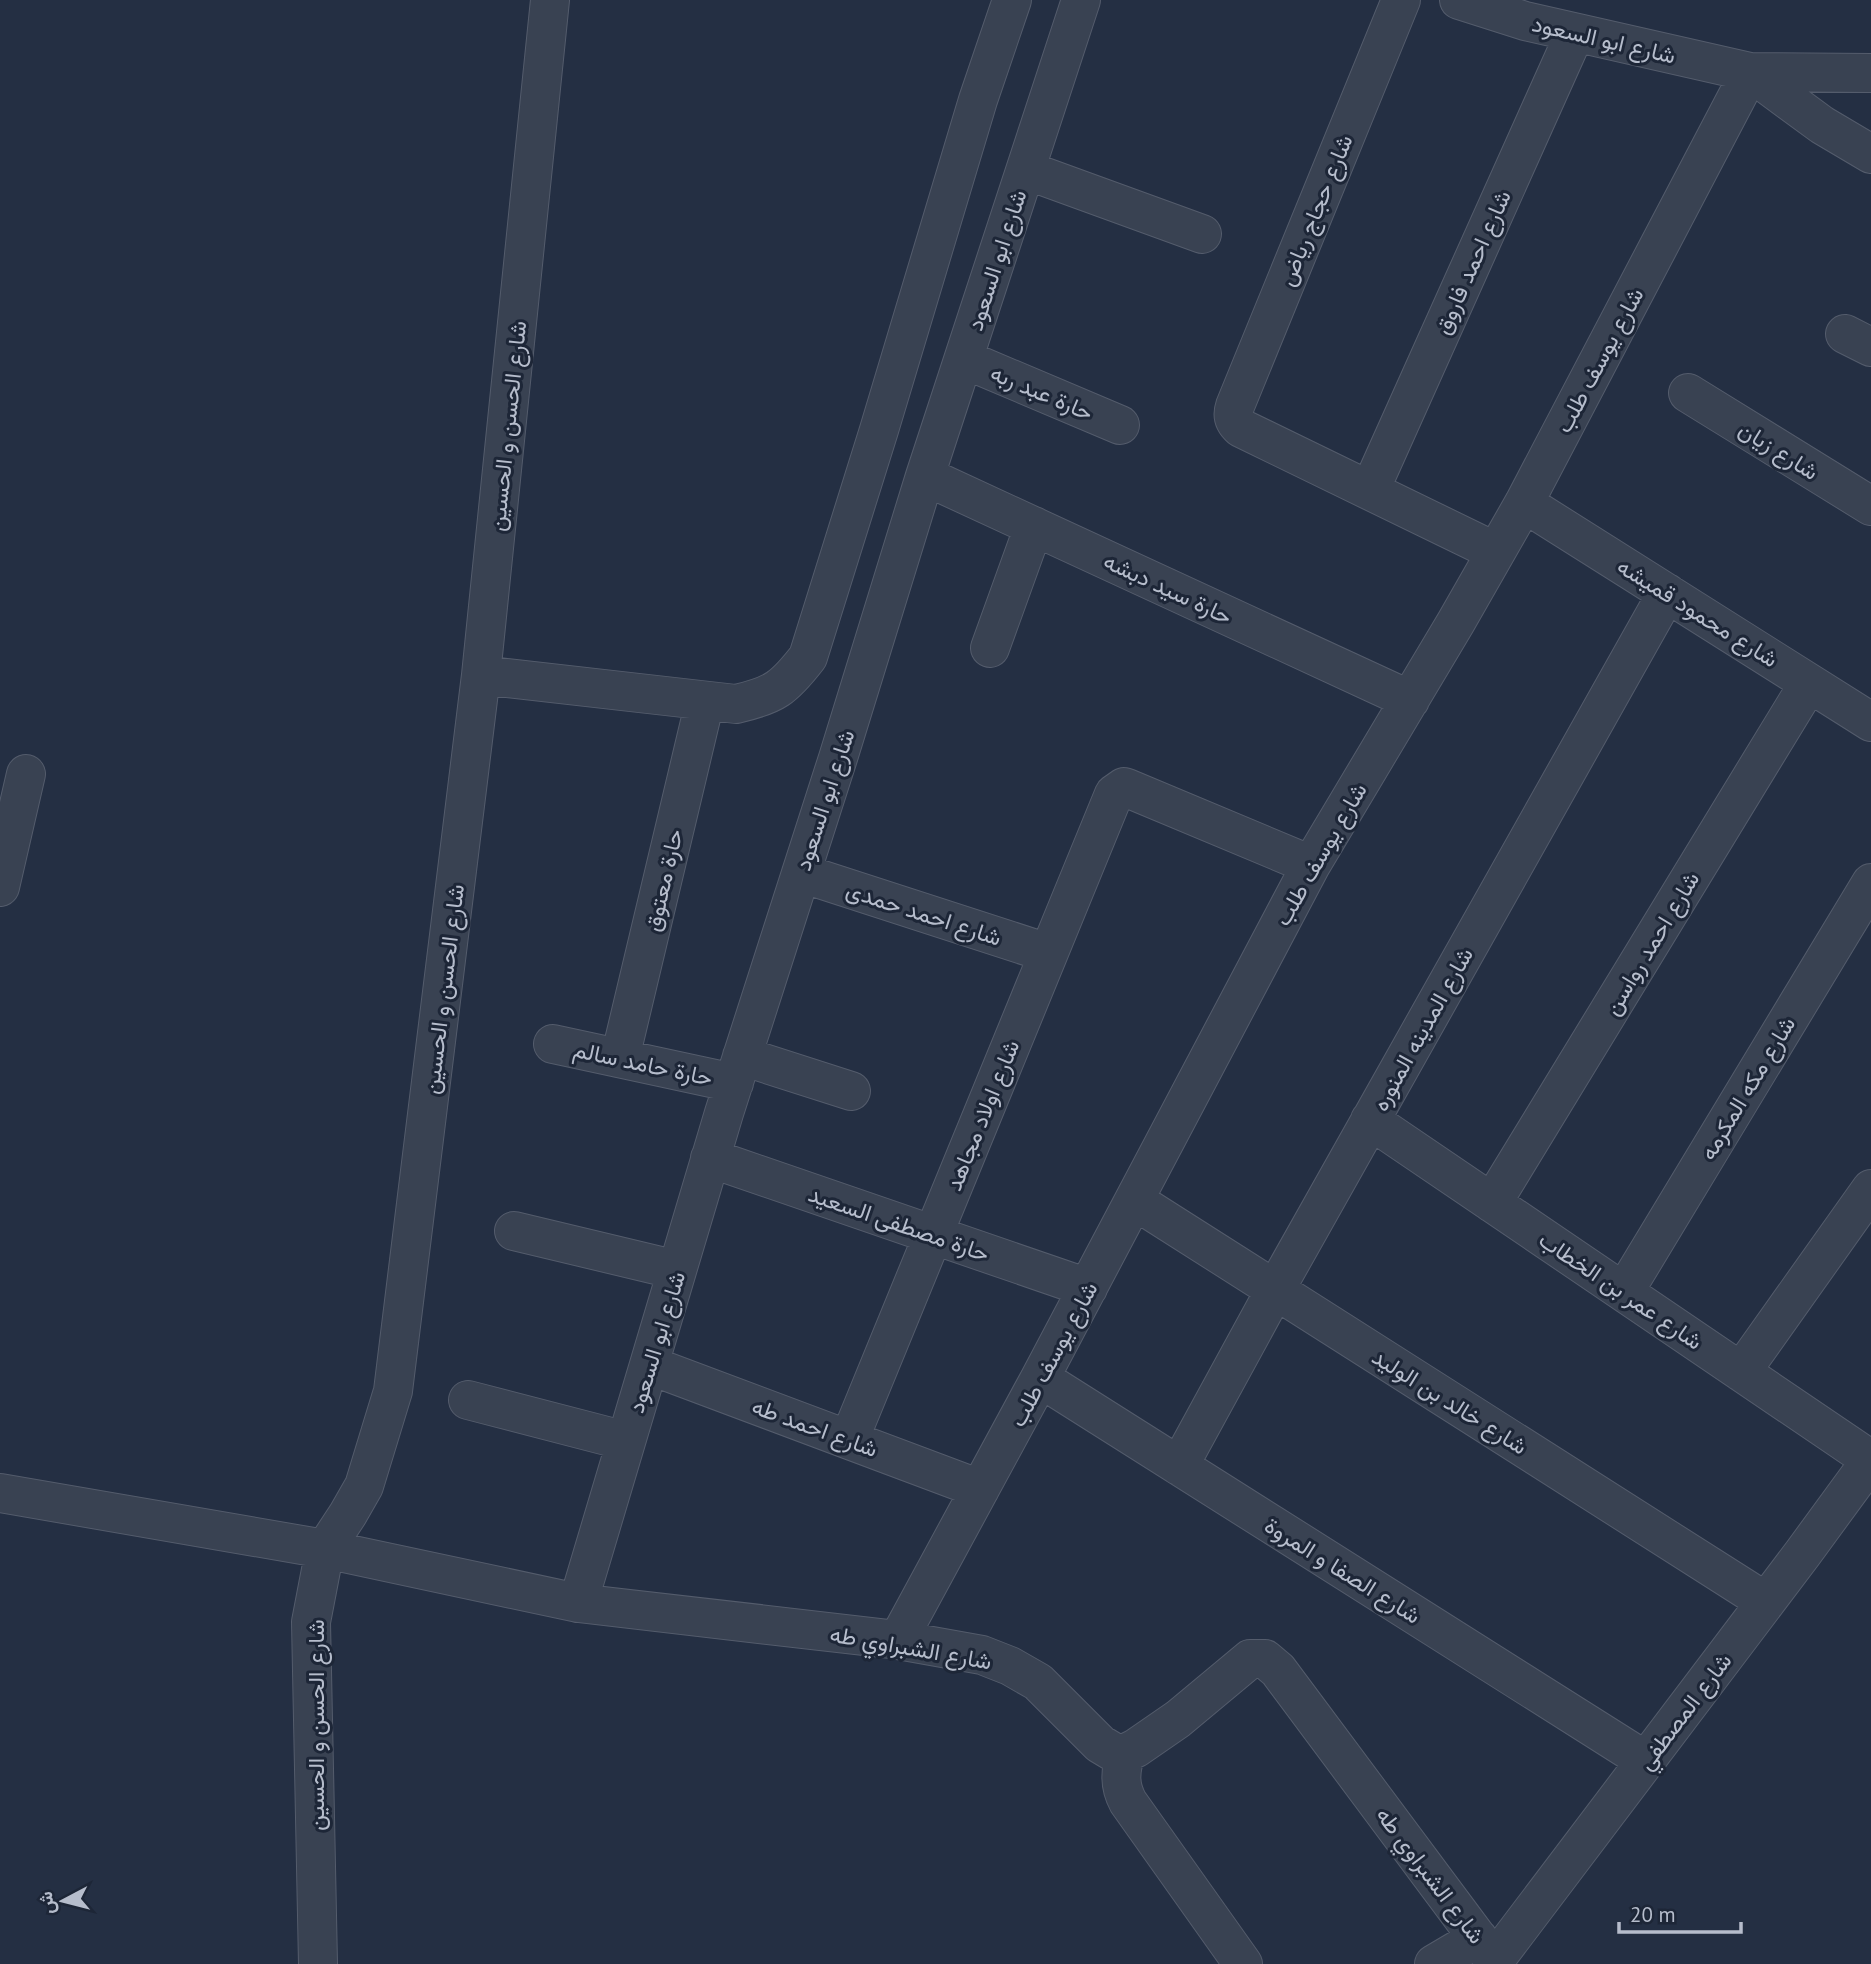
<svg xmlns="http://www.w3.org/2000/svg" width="1871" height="1964" font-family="'PT Sans',Vazirmatn,sans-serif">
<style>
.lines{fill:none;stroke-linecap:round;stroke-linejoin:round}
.street-casing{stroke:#545c6c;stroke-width:40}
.street{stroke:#394252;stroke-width:38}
.labels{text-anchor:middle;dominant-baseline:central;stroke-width:6;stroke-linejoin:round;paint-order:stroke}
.street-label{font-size:23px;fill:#b6bdcc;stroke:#1d2637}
</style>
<rect width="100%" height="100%" fill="#242f43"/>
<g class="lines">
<g class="street-casing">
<path id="street" d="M1401,0L1235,406C1232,415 1233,421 1241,428L1496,552
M1459,0L1525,21L1750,72L1871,73
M1750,72L1822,125L1871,154
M1026,170L1202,234
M1845,334L1871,347
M964,359L1120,425
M1688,393L1871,506
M925,476L1410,700
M1370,490L1575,33
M1524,503L1871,722
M990,648L1034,526
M481,675L736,704C775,695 784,688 808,657L879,430L978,100L1012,0
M801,873L1048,953
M0,887L26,774
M553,1044L734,1083
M742,1056L851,1091
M620,1058L705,701
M1370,1120L1871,1460
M710,1158L1088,1288
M1134,1200L1766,1602
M1492,1203L1809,683
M514,1231L677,1270
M1624,1292L1871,883
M649,1365L980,1489
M1741,1372L1871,1189
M1040,1378L1646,1761
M468,1400L626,1441
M849,1440L1114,794L1124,787L1127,788L1311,865
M1179,1466L1275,1290L1667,593
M0,1493L325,1549L578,1603L898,1640L982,1655L1010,1666L1038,1682L1100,1744L1115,1753H1126L1136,1748L1178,1719L1250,1659H1265L1278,1670L1497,1964
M578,1603L724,1113L838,758L925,476L1081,0
M898,1640L1040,1378L1311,865L1456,622L1524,503L1750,72
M1126,1753C1120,1771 1119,1785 1128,1802L1243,1964
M1495,1960L1803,1553L1871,1460
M318,1964L311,1622L325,1549L348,1514L364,1486L393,1391L481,675L550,0
M1434,1964L1478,1938"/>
</g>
<use href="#street" class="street"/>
</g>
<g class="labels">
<g class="street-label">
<text transform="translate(1604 39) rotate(13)">شارع ابو السعود</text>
<text transform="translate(1315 210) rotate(-68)">شارع حجاج رياض</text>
<text transform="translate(996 260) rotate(-72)">شارع ابو السعود</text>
<text transform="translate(1472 262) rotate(-66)">شارع احمد فاروق</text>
<text transform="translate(1599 360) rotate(-62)">شارع يوسف طلب</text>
<text transform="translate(1042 392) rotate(23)">حارة عبد ربه</text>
<text transform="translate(507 426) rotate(-84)">شارع الحسن و الحسين</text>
<text transform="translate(1779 450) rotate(32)">شارع زيان</text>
<text transform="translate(1168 588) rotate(25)">حارة سيد دبشه</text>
<text transform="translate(1698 612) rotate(32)">شارع محمود قميشه</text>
<text transform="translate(824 800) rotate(-72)">شارع ابو السعود</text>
<text transform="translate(1320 854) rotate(-60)">شارع يوسف طلب</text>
<text transform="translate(663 880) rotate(-77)">حارة معتوق</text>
<text transform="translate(924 913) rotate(18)">شارع احمد حمدى</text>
<text transform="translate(1651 943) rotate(-59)">شارع احمد رواسن</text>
<text transform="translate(443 989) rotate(-83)">شارع الحسن و الحسين</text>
<text transform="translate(1422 1029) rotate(-61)">شارع المدينه المنوره</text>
<text transform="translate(643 1063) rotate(12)">حارة حامد سالم</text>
<text transform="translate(1747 1088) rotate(-59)">شارع مكه المكرمه</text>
<text transform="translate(982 1115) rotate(-68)">شارع اولاد مجاهد</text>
<text transform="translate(899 1223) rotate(19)">حارة مصطفى السعيد</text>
<text transform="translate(1621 1290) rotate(34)">شارع عمر بن الخطاب</text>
<text transform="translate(656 1342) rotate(-73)">شارع ابو السعود</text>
<text transform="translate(1053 1354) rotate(-62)">شارع يوسف طلب</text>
<text transform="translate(1450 1401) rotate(32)">شارع خالد بن الوليد</text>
<text transform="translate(815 1427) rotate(20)">شارع احمد طه</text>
<text transform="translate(1343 1570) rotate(32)">شارع الصفا و المروة</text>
<text transform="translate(911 1647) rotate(10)">شارع الشبراوي طه</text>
<text transform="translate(1684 1711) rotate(-53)">شارع المصطفي</text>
<text transform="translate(315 1725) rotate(-90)">شارع الحسن و الحسين</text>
<text transform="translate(1431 1875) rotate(53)">شارع الشبراوي طه</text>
</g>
</g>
<g transform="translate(63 1901) rotate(263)" stroke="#1d2637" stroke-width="5" paint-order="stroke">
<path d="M0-5L12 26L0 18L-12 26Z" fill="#b6bdcc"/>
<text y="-10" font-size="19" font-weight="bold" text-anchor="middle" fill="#b6bdcc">ش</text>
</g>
<path d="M1619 1922v10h122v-10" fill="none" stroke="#b6bdcc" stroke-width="3.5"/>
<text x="1630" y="1922" font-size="21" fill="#b6bdcc" stroke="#1d2637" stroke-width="5" paint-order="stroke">20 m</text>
</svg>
